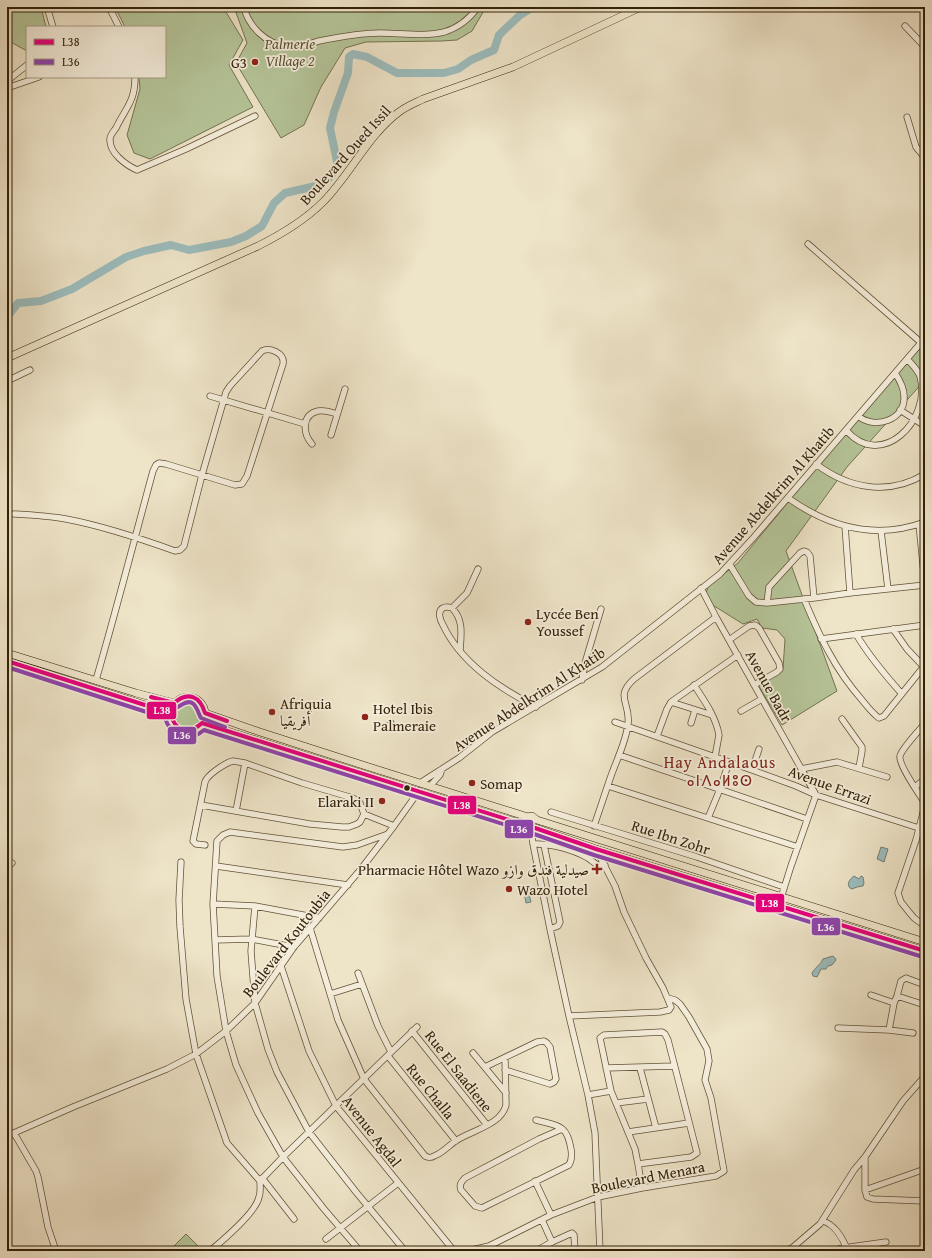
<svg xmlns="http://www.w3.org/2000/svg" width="932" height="1258" font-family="'Gentium Book Plus',Amiri,'Noto Sans Tifinagh',serif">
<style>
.green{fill:#b5c599;stroke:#747350}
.water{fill:#9cbdbe;stroke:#727f75}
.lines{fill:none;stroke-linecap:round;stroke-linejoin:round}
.river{stroke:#9cbdbe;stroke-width:8}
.minor-casing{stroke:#625237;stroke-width:7}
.major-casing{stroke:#332107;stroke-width:8}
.minor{stroke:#f4eddb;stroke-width:5.5}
.major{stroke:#eee4c8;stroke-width:7}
.bus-1-casing{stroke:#f4eddb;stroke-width:7}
.bus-2-casing{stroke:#f4eddb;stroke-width:7}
.bus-1{stroke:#e5007d;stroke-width:4}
.bus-2{stroke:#8e44ad;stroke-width:4}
.poi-dot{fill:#8f2418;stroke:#f4eddb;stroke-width:1.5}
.bus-dot{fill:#332107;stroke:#f4eddb;stroke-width:1.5}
.labels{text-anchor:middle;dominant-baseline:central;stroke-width:3.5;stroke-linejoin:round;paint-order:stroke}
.park-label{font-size:15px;font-style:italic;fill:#5a5233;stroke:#f4eddb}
.poi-label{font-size:15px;fill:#332107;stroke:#f4eddb;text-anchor:start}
.street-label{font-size:15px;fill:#332107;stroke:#f4eddb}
.neighbourhood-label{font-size:16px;letter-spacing:1px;fill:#7a1f14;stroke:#f4eddb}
.line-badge{stroke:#f4eddb;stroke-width:1.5}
.badge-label{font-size:11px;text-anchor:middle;font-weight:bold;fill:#fff}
</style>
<rect width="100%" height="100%" fill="#eee4c8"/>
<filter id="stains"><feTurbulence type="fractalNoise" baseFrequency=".005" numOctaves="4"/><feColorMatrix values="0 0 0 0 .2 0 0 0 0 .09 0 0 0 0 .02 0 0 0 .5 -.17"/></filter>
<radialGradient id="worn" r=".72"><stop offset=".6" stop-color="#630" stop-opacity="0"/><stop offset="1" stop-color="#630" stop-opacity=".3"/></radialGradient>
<path class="green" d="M7,7H41L46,27H27V51L7,40Z
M115,7H223L243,40L229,65L253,107L150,159L134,153L127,135L140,89L139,77H165V27H125Z
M234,7H486L472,31L457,40L442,41L366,42L345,48L321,87L304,125L281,138L236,63L247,43Z
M925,336V380L847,467L786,551L837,691L782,725L758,685L783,669L785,639L777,630L762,628L757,619L743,624L711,604L706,594L708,586L738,563Z
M189,700C200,702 203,709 202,720L192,729L184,727L178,724C172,712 176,703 189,700Z
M186,1234L200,1248L197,1251H169Z"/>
<path class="water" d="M393,720L396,726L387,731L382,729L384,724Z
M881,847L888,849L884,862L877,859Z
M854,876L859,879L861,876L863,877L864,883L863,886L857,887L852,889L850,888C846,884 850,879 854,876Z
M527,886L531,902L526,903L523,887Z
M833,956L835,958L836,960L832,965L828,966L826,969H821L817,977L813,976L812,973C815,967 821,965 823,959Z"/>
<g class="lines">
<path class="river" d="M7,317L18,303L41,301L72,289L126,257L144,251L171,245L189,250L231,242L246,236L262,226L274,203L285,193L316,186L329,178L338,166L330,128L334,112L348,73L349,57L353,54L367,57L397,73H444L458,69L471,60L494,50L499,35L519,16L533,7"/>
<g class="minor-casing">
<path id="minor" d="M47,7L53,27
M109,7L119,27
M244,7C248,26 266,44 286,46C298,48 308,44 319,41C339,37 360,33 380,33C401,33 424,37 444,32C458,28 470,18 478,7
M905,26L925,47
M135,77C135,102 126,107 116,128C114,131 110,135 110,139C109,153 126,165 137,170L186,149L255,116
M7,81L27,65
M7,88L39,77
M907,117L916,147L925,158
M808,244L925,346
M7,381L30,370
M210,396L305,424
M900,410L925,426
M858,416C875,430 906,420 904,396C904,387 899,379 895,373
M846,430C881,471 932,421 920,376C917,369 912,364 907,359
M331,435L345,389
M312,444C303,434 301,415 318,411C324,410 331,412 337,414
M816,464C849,489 889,496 925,474
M788,498C829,527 876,540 925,522
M14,514C31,515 49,516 66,519C103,526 139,538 175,551L180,550L184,546L185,542L202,475L226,392L230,386L262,351C270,347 285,353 283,364L247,476L242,484L235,485L166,464L159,463L156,465L153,471C134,541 116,611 96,680
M919,524L925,585
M845,526L850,593
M881,531L888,589
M730,565L749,596L756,602L767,603L814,598L850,593L925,585
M701,588L716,617L816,795L791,866L781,898
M804,599C820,637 834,668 862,700C867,706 872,713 879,718L884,716L925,665
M767,603L769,587L800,553L804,551L807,552L810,556L814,598
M452,608L467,593L478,569
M893,629L907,649L924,667
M856,634C869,656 885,675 902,694
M821,639L925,625
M729,640L749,626L755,625L759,628L779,663L780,669L777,672L754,685
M460,651C461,635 464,620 452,608C449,607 446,606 443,608C437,611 440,620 443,625C461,663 499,688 536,707
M582,680L585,663L601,609
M694,685C704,700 716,717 719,735L715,757
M671,702L712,715
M741,711L762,699
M842,719L862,747V751L859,768
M615,722L752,770L796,786L816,795L925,830
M691,723L695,710
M925,723C920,730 902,748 900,756C898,764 919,794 925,803
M657,736L667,709L671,702L738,655
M619,755L807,819
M801,769L837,762L887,777
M752,770L759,749
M420,783L459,758L492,732L602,667L720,574L754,537L925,338
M430,786L440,775L442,769
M608,786L798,847
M915,787L925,779
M201,805L310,824L342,827H349L357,824L360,822L364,814L360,803L353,798L302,783L245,763L233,761C225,763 207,775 205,782L193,841L196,844L205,845
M925,805L916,840L898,893L901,902L909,912L914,918L925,926
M236,811L245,763
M551,812L697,857L784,887
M364,814L394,826
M708,818L720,789L729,762
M594,826C600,809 605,793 611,776C617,759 626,742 628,724C631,703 614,697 634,679L716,617
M531,829L533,844L550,929L569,1016L588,1095L595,1133L600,1251
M533,844C550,843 574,850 588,858C594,862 598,868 605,865
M544,845L560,922L558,926L550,929
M181,862L179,900L180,927L186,999L196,1054L227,1143L260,1181C260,1187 261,1192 259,1197C256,1213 222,1241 210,1251
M216,866L348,885
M7,867L12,863
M213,904L255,906L319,918
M255,906L251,951L255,1003L268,1049L277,1072L309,1132L356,1192L405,1251
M310,928L338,1020L364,1079L425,1156C429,1158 431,1158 434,1156C443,1153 449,1145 457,1140C470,1132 487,1128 498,1118C502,1114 505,1110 506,1105L505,1058
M215,940L251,939L294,947
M281,966L309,1051L336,1106L454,1251
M358,973L378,1026L391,1052
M330,994L362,984
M871,995L894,1003
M897,996L925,1005
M569,1016L660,1012L669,1010L671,1007L663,988L646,958L624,912L615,886L596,849
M838,1028L889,1030L913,1033
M889,1030L894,1003L897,996L901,981L906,978L925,985
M412,1031L487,1125
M473,1053L506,1093
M388,1056L456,1141
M485,1067L537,1042L544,1041L547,1043L550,1047L556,1079L554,1082L550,1084L505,1070
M606,1068L674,1066
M640,1068L656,1128
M588,1095L611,1091
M616,1103L648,1099
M536,1120C558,1126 567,1124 571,1149C572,1155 572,1160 569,1165L490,1204L482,1208L475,1206L461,1190C459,1185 461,1182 465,1178L539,1139L562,1129
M628,1132L689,1123
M14,1133L36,1171L38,1177L48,1227L56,1251
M7,1136L73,1107L167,1069L196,1054L226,1031L255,1003L294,947L361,869L394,826L419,791
M865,1157V1190L867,1197L873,1199L925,1201
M638,1164L691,1157L697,1153L668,1040L665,1034L662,1032L604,1035L600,1038L611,1091L635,1149L638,1164L642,1188
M262,1178L294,1219
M260,1181L283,1157L417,1027
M535,1181L551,1215
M865,1190L925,1169
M542,1220L552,1242
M823,1221C835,1225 843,1238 847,1250
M326,1239L398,1183
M360,1251L324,1209L283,1157L258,1113L236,1065L226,1031L217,976L213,904L217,841L223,835L230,832L343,847L357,845L388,834
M467,1251L489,1246L551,1215L598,1197L642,1188L716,1176L724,1171L711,1098L705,1080L709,1061L707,1049L689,1017L680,1004L675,1000L668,998
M536,1251L552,1242L572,1233L574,1235L575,1251
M783,1251L792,1248L820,1224L854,1170L865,1157L903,1101L925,1076
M832,1251L843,1248L886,1242
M869,1251L882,1249L884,1251"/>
</g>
<g class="major-casing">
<path id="major" d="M7,358L258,246C282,234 304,221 323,202C350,175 368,135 399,112C407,106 415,103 423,99L513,67L641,7
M7,653L136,693L174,703
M7,661L170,713
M171 714a17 17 0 1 1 34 0a17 17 0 1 1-34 0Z
M205,713L257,731L369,767L528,817L532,816L537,820L925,942
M202,723L483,812L525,825L529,829L535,828L596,849L925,951"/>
</g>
<use href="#minor" class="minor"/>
<use href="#major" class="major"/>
<g class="bus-1-casing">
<path id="bus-1" d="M7,661L170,713C175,731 188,736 202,723L525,825L529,829L535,828L596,849L925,951
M151,697L174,703C188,691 200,696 205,713L227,721"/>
</g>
<g class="bus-2-casing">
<path id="bus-2" d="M7,667L165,718C170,735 189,743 204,730L522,830L527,835L534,834L594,855L923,957
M149,703L174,709C178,708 180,705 183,704C195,697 197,711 201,718L225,727"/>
</g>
<use href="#bus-1" class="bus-1"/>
<use href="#bus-2" class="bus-2"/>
</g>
<g class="poi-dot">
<circle cx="255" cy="62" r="4"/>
<circle cx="528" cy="622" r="4"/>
<circle cx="272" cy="712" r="4"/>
<circle cx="365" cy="717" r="4"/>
<circle cx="472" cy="783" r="4"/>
<circle cx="382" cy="801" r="4"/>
<path d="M595 863h4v4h4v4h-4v4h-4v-4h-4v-4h4z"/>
<circle cx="509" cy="889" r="4"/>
</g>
<circle class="bus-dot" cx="407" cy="788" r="3.5"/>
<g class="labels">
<g class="park-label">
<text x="290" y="43">Palmerie<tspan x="290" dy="17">Village 2</tspan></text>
</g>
<g class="poi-label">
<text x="247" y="62" text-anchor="end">G3</text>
<text x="536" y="613">Lycée Ben<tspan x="536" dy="17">Youssef</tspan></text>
<text x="280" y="703">Afriquia<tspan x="280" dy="17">أفريقيا</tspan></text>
<text x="373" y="708">Hotel Ibis<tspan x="373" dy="17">Palmeraie</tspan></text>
<text x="480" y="783">Somap</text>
<text x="374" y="801" text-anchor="end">Elaraki II</text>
<text x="589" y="869" text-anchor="end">Pharmacie Hôtel Wazo صيدلية فندق وازو</text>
<text x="517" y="889">Wazo Hotel</text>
</g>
<g class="street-label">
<text transform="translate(345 155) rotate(-48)">Boulevard Oued Issil</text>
<text transform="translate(773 495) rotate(-49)">Avenue Abdelkrim Al Khatib</text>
<text transform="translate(769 686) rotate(61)">Avenue Badr</text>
<text transform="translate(529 699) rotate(-33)">Avenue Abdelkrim Al Khatib</text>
<text transform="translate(830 785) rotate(20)">Avenue Errazi</text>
<text transform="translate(671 837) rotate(18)">Rue Ibn Zohr</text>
<text transform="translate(286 943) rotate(-52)">Boulevard Koutoubia</text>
<text transform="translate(459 1071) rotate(52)">Rue El Saadiene</text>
<text transform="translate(431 1091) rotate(51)">Rue Challa</text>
<text transform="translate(372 1131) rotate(52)">Avenue Agdal</text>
<text transform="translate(648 1177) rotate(-11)">Boulevard Menara</text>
</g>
<g class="neighbourhood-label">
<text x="720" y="762">Hay Andalaous<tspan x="720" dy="18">ⴰⵏⴷⴰⵍⵓⵙ</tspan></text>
</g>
</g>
<g class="line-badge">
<rect x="146" y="701" width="31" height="19" rx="4" fill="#e5007d"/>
<rect x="167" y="726" width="30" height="19" rx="4" fill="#8e44ad"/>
<rect x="447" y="795" width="30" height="20" rx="4" fill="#e5007d"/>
<rect x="504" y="819" width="30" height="20" rx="4" fill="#8e44ad"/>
<rect x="755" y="893" width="30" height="20" rx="4" fill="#e5007d"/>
<rect x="811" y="917" width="30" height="19" rx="4" fill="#8e44ad"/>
</g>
<g class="badge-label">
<text x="162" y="714">L38</text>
<text x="182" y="739">L36</text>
<text x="462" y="809">L38</text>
<text x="519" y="833">L36</text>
<text x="770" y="907">L38</text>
<text x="826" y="931">L36</text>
</g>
<rect width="932" height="1258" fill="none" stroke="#eee4c8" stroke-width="24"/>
<rect x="8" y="8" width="916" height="1242" fill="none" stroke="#332107" stroke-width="2"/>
<rect x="12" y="12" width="908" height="1234" fill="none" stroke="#332107"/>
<rect x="26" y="26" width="140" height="52" fill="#f4eddb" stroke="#a79b86"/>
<rect x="34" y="39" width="20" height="6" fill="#e5007d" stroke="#a79b86"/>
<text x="62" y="46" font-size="12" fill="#332107">L38</text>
<rect x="34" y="59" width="20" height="6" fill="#8e44ad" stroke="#a79b86"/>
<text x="62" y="66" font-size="12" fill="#332107">L36</text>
<rect width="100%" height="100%" filter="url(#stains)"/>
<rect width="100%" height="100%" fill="url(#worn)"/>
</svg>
